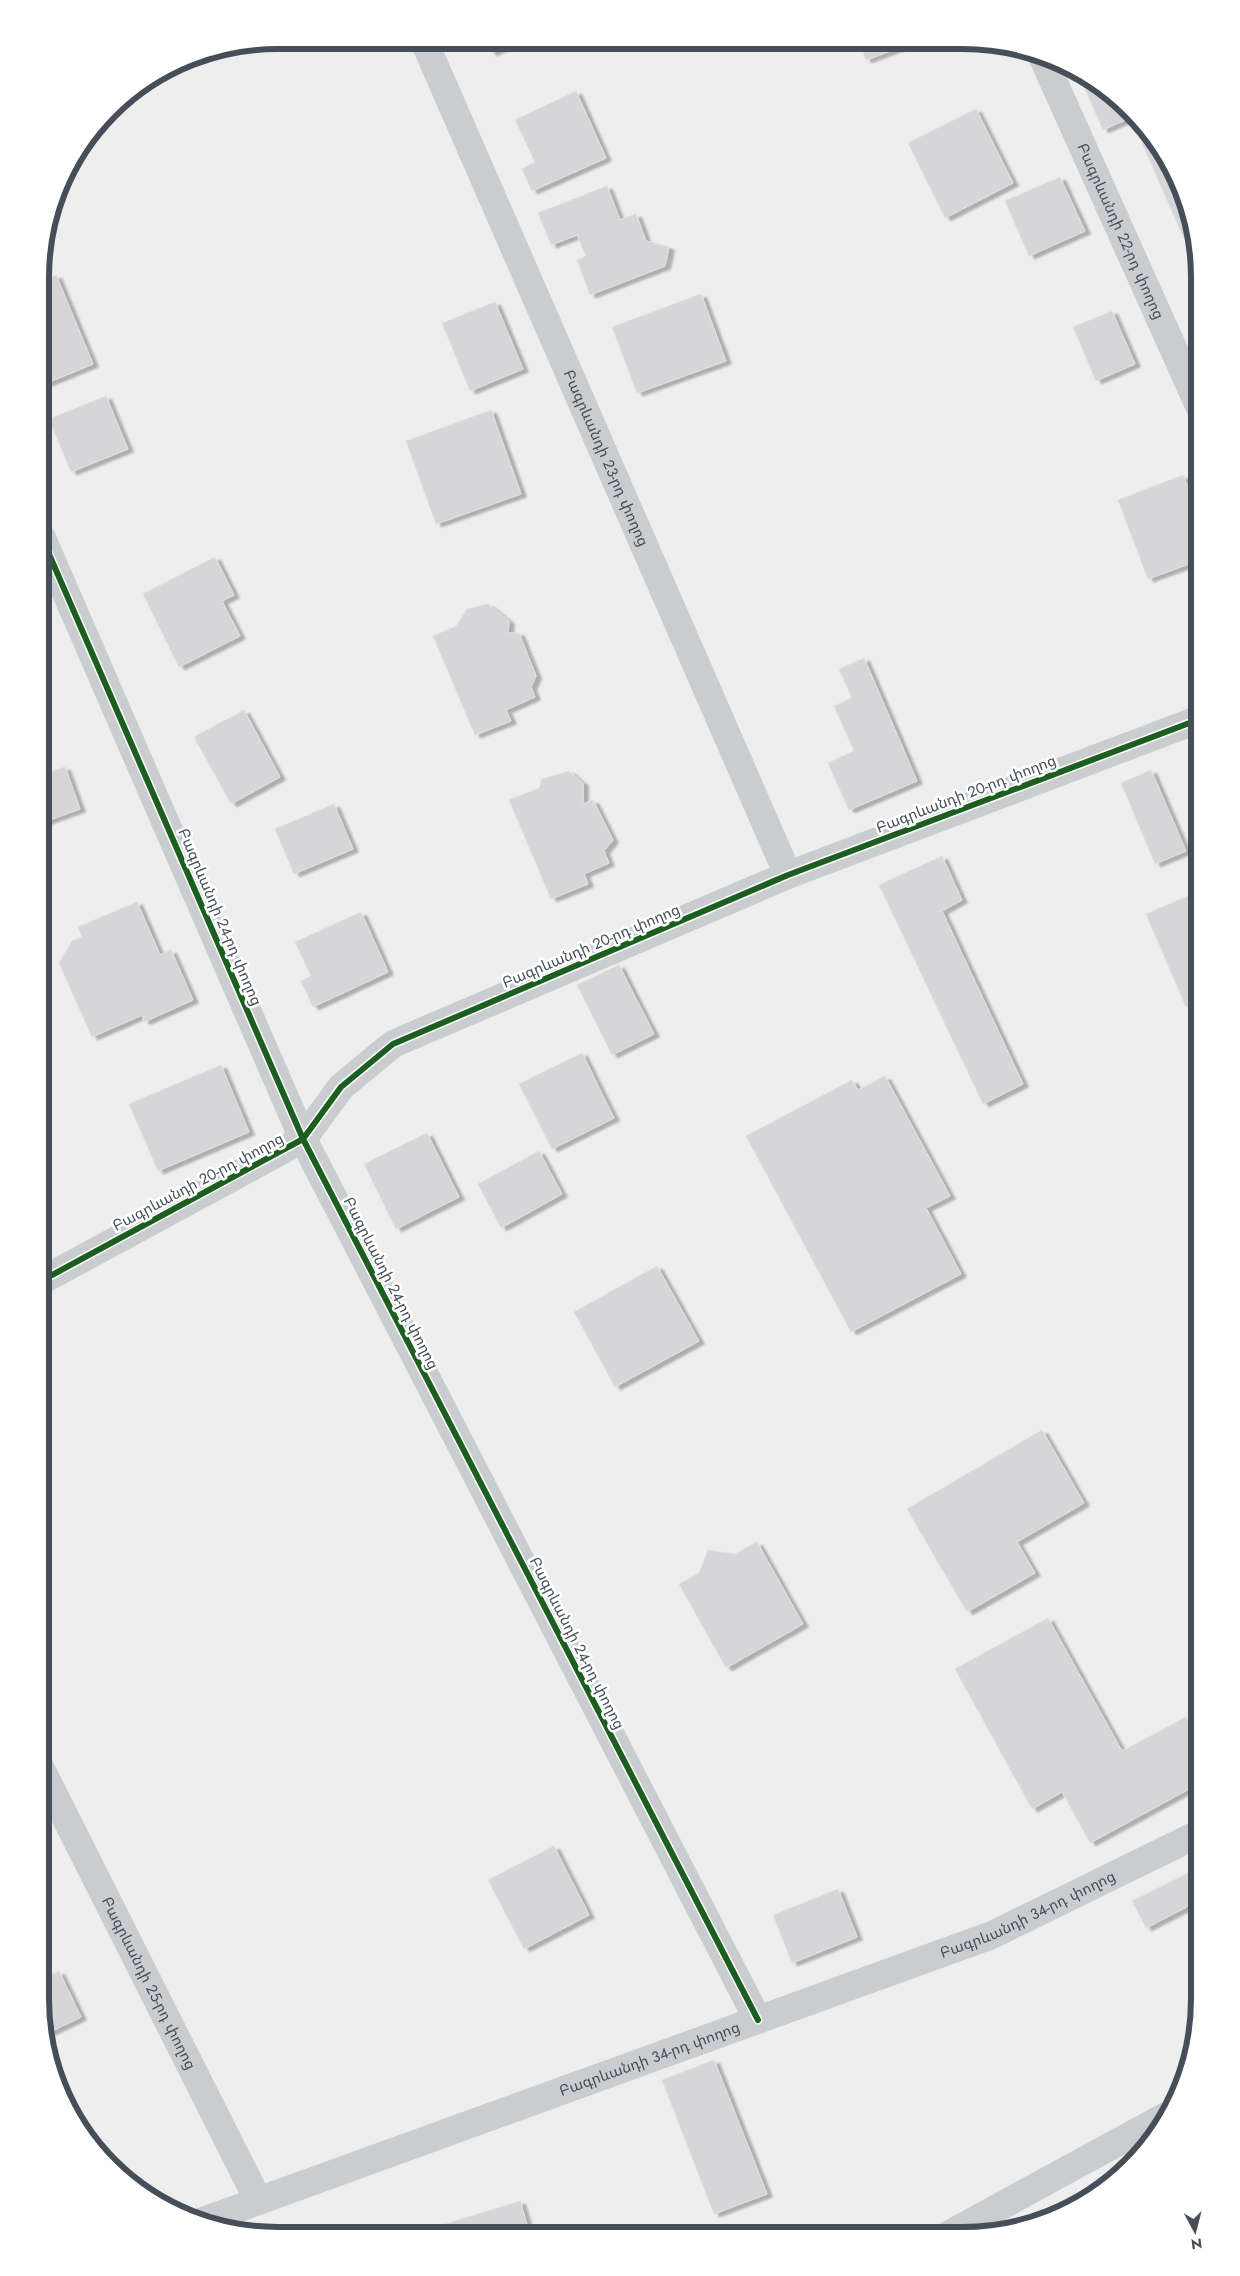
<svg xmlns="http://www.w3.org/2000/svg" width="1240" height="2276" font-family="Jost,'Noto Sans Armenian',sans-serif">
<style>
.building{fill:#d6d6d8;stroke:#e0e0e1;filter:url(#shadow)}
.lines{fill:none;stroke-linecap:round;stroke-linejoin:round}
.minor{stroke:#cacdcf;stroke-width:28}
.cycleway-casing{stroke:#fff;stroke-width:9}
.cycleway{stroke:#1b5e20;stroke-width:6}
.labels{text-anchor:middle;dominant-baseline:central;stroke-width:5;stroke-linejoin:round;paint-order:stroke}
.street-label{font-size:15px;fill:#464f59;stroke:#fff}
.rim{fill:none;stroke:#464f59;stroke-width:6}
</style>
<defs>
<filter id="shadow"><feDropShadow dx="5.5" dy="3" stdDeviation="1" flood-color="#0004"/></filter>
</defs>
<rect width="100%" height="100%" fill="#efeeee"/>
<path class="building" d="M485,41H517L491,53Z
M860,44H909L866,60Z
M1077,71L1119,99L1134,116L1103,130Z
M576,91L606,158L532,191L522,169L535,162L515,120Z
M976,109L1013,183L945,218L908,143Z
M1153,138L1160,145L1187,201L1196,255L1192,257L1142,143Z
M1060,177L1085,231L1029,256L1005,201Z
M607,186L620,220L636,214L646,241L669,247L665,266L590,295L577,260L586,256L577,235L551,245L538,213Z
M56,275L93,364L42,385V281Z
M701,294L726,361L637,393L612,327Z
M495,302L523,369L470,391L442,323Z
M1112,311L1135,364L1096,381L1073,327Z
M106,396L128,449L71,472L49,419Z
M491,410L521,494L436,524L406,441Z
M1183,475L1200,520V560L1148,579L1118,500Z
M215,557L234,595L222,601L240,636L179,667L143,594Z
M488,604L509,621L508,633H519L536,676L531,687L535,697L506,710L511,721L475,735L433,636L456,626L467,609Z
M864,658L917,781L849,810L828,763L854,751L834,706L852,698L839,669Z
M244,710L280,777L231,804L194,737Z
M65,767L80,809L41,823V775Z
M1151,770L1186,851L1155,864L1121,783Z
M569,771L583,783V804L593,800L613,840L604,851L609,863L584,874L588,884L551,899L509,800L539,788L542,779Z
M334,804L353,849L294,874L275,829Z
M942,856L962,900L942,911L1023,1084L983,1104L879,885Z
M1200,891V1001L1186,1007L1146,914Z
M137,902L160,955L171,950L193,1000L144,1022L142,1015L92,1037L59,963L72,941L82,937L78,927Z
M361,912L388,972L313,1007L301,981L311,976L295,942Z
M619,965L654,1034L612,1055L577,985Z
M582,1053L614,1118L552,1149L519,1084Z
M221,1065L249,1132L158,1171L129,1104Z
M885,1076L950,1196L926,1208L961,1274L851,1332L746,1136L852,1080L858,1090Z
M427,1133L459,1197L396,1229L364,1164Z
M539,1151L562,1194L501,1228L478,1184Z
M657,1266L699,1341L615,1387L574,1312Z
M1042,1430L1084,1503L1017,1542L1035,1573L967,1612L907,1509Z
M757,1542L803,1624L726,1668L679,1584L699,1573L708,1550L735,1554Z
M1048,1618L1122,1751L1186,1717L1200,1742V1783L1090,1843L1062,1792L1032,1809L955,1669Z
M554,1846L589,1915L524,1949L488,1880Z
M1192,1871L1200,1884V1900L1146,1928L1132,1901Z
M838,1889L857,1937L792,1963L773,1915Z
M59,1971L81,2017L46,2034L40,1999V1980Z
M714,2060L767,2194L714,2214L662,2080Z
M520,2201L530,2235L413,2234Z"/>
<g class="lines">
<g class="minor">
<path id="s1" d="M424,41L788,875"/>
<path id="s2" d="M1042,56L1200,408"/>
<path d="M42,538L303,1139L758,2020"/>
<path d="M41,1281L303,1139L341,1087L393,1044L788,875L1200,719"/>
<path id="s3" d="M40,1767L258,2200"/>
<path id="s4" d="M203,2221L992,1935L1200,1833"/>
<path d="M946,2236L1166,2116"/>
</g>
<g class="cycleway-casing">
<path id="cycleway" d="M42,538L303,1139L758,2020
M41,1281L303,1139L341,1087L393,1044L788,875L1200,719"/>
</g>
<use href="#cycleway" class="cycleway"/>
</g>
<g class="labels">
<g class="street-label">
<text stroke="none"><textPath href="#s2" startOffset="192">Բագրևանդի 22-րդ փողոց</textPath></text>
<text stroke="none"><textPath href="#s1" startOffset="455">Բագրևանդի 23-րդ փողոց</textPath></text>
<text transform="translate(966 794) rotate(-21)">Բագրևանդի 20-րդ փողոց</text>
<text transform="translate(220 917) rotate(67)">Բագրևանդի 24-րդ փողոց</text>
<text transform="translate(591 946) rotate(-23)">Բագրևանդի 20-րդ փողոց</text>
<text transform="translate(198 1182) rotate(-28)">Բագրևանդի 20-րդ փողոց</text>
<text transform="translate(391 1283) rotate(63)">Բագրևանդի 24-րդ փողոց</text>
<text transform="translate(577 1643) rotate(63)">Բագրևանդի 24-րդ փողոց</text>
<text stroke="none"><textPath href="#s4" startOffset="880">Բագրևանդի 34-րդ փողոց</textPath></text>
<text stroke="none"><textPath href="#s3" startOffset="242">Բագրևանդի 25-րդ փողոց</textPath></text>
<text stroke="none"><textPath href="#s4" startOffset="475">Բագրևանդի 34-րդ փողոց</textPath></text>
</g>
</g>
<path d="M0 0H1240V2276H0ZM277 49H963A228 228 0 0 1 1191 277V1999A228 228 0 0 1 963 2227H277A228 228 0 0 1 49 1999V277A228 228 0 0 1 277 49Z" fill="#fff" fill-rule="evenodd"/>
<path class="rim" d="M277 49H963A228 228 0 0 1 1191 277V1999A228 228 0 0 1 963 2227H277A228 228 0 0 1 49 1999V277A228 228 0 0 1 277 49Z"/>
<g transform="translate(1195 2231) rotate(173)" stroke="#ffffff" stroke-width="4" paint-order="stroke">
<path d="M0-4L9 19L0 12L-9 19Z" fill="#464f59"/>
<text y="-8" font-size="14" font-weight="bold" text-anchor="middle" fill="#464f59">N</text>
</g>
</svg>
